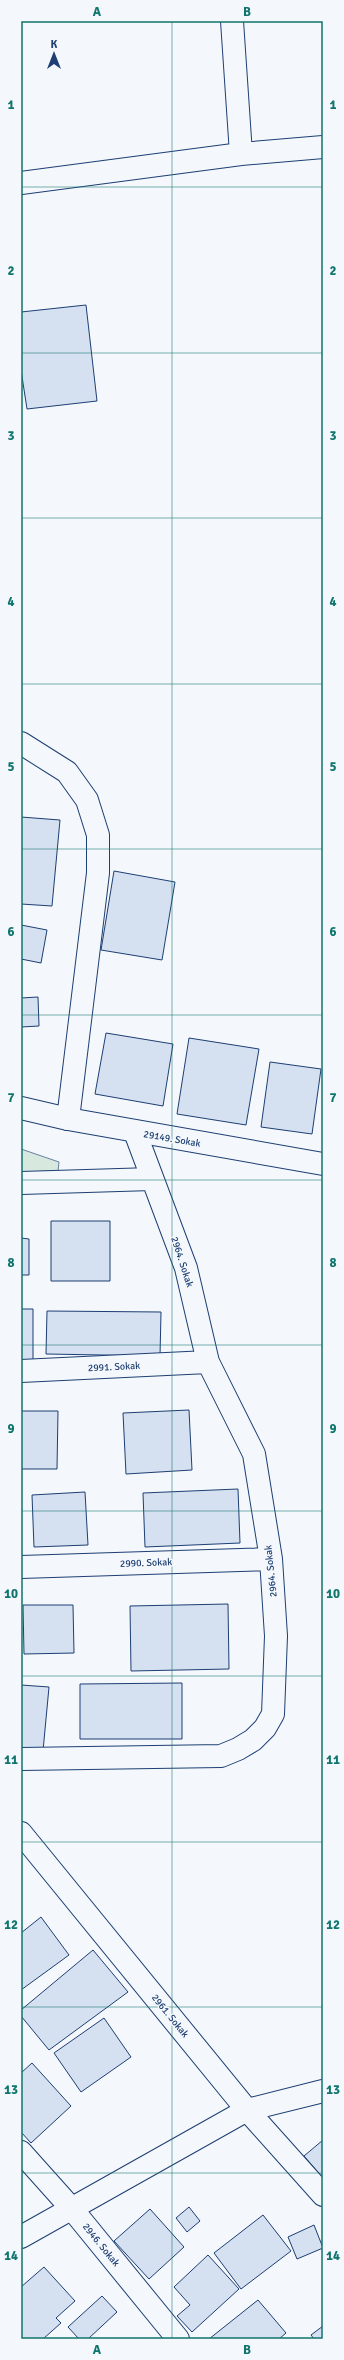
<svg xmlns="http://www.w3.org/2000/svg" width="344" height="2360" font-family="Signika,sans-serif">
<style>
.green{fill:#d7e8df;stroke:#687fa3}
.building{fill:#d5e0f0;stroke:#1d3f73}
.lines{fill:none;stroke-linecap:round;stroke-linejoin:round}
.street-casing{stroke:#1d3f73;stroke-width:24}
.secondary-casing{stroke:#1d3f73;stroke-width:24}
.street{stroke:#f4f7fb;stroke-width:22}
.secondary{stroke:#f4f7fb;stroke-width:22}
.grid{fill:none;stroke:#0f766e;stroke-width:1;stroke-opacity:0.55}
.labels{text-anchor:middle;dominant-baseline:central;stroke-width:3;stroke-linejoin:round;paint-order:stroke}
.street-label{font-size:10px;fill:#1d3f73;stroke:#f4f7fb}
.neatline{fill:none;stroke:#0f766e;stroke-width:1.5}
.grid-label{font-size:13px;text-anchor:middle;font-weight:bold;fill:#0f766e}
</style>
<rect width="100%" height="100%" fill="#f4f7fb"/>
<path class="green" d="M21,1149L59,1162L58,1171L21,1172Z"/>
<path class="building" d="M86,305L97,401L27,409L21,370V312Z
M21,817L60,820L52,906L21,904Z
M114,871L175,882L162,960L101,950Z
M21,925L47,930L41,963L21,959Z
M38,997L39,1026L21,1027V998Z
M106,1033L173,1044L163,1106L95,1094Z
M189,1038L259,1049L246,1125L177,1114Z
M270,1062L321,1069L312,1134L261,1127Z
M51,1221H110V1281H51Z
M21,1238L29,1239V1275H21Z
M21,1309H33V1361H21Z
M47,1311L161,1312L160,1356L46,1354Z
M189,1410L192,1470L126,1474L123,1413Z
M21,1411H58L57,1469H21Z
M238,1489L240,1543L145,1547L143,1493Z
M85,1492L88,1545L34,1547L32,1495Z
M228,1604L229,1669L131,1671L130,1606Z
M23,1605H73L74,1653L24,1654Z
M182,1683V1739H80V1684Z
M21,1685L49,1687L43,1751L21,1749Z
M41,1917L69,1955L21,1990V1933Z
M93,1950L128,1992L49,2050L21,2016V2010Z
M104,2018L131,2057L81,2092L54,2053Z
M32,2063L71,2106L31,2143L21,2132V2073Z
M323,2140V2178L304,2156Z
M189,2207L200,2221L187,2232L176,2218Z
M150,2209L184,2247L149,2279L114,2241Z
M263,2215L291,2251L241,2289L214,2253Z
M314,2225L323,2248L297,2259L288,2237Z
M208,2255L239,2289L192,2332L177,2316L190,2305L174,2287Z
M44,2267L75,2301L56,2318L61,2323L43,2339H21V2287Z
M102,2296L117,2312L88,2339H79L68,2327Z
M258,2300L286,2333L279,2339H209Z
M323,2326V2339H314L311,2335Z"/>
<g class="lines">
<g class="street-casing">
<path id="street" d="M232,21L241,154
M21,183L241,154L323,147
M21,743L67,772L87,800L98,835V873L68,1119
M21,1183L152,1179
M21,1371L208,1362
M21,1567L271,1559
M21,1759L221,1756L238,1749L253,1740L265,1728L273,1714L276,1636L271,1559L254,1454L208,1362L186,1268L135,1132
M21,1833L247,2110L323,2195
M21,2152L72,2209L178,2339
M21,2237L247,2110L323,2091"/>
</g>
<g class="secondary-casing">
<path id="secondary" d="M21,1108L68,1119L323,1164"/>
</g>
<use href="#street" class="street"/>
<use href="#secondary" class="secondary"/>
</g>
<path class="grid" d="M172,21V2339M21,187H323M21,353H323M21,518H323M21,684H323M21,849H323M21,1015H323M21,1180H323M21,1345H323M21,1511H323M21,1676H323M21,1842H323M21,2007H323M21,2173H323"/>
<g class="labels">
<g class="street-label">
<text transform="translate(172 1139) rotate(10)">29149. Sokak</text>
<text transform="translate(182 1262) rotate(72)">2964. Sokak</text>
<text transform="translate(114 1367) rotate(-3)">2991. Sokak</text>
<text transform="translate(146 1563) rotate(-2)">2990. Sokak</text>
<text transform="translate(271 1571) rotate(-96)">2964. Sokak</text>
<text transform="translate(170 2016) rotate(51)">2961. Sokak</text>
<text transform="translate(101 2245) rotate(51)">2946. Sokak</text>
</g>
</g>
<rect width="344" height="2360" fill="none" stroke="#f4f7fb" stroke-width="44"/>
<g transform="translate(54 54)" stroke="#f4f7fb" stroke-width="3" paint-order="stroke">
<path d="M0-3L7 15L0 10L-7 15Z" fill="#1d3f73"/>
<text y="-6" font-size="11" font-weight="bold" text-anchor="middle" fill="#1d3f73">K</text>
</g>
<rect x="22" y="22" width="300" height="2316" class="neatline"/>
<g class="grid-label">
<text x="97" y="16">A</text>
<text x="247" y="16">B</text>
<text x="11" y="109">1</text>
<text x="333" y="109">1</text>
<text x="11" y="275">2</text>
<text x="333" y="275">2</text>
<text x="11" y="440">3</text>
<text x="333" y="440">3</text>
<text x="11" y="606">4</text>
<text x="333" y="606">4</text>
<text x="11" y="771">5</text>
<text x="333" y="771">5</text>
<text x="11" y="936">6</text>
<text x="333" y="936">6</text>
<text x="11" y="1102">7</text>
<text x="333" y="1102">7</text>
<text x="11" y="1267">8</text>
<text x="333" y="1267">8</text>
<text x="11" y="1433">9</text>
<text x="333" y="1433">9</text>
<text x="11" y="1598">10</text>
<text x="333" y="1598">10</text>
<text x="11" y="1764">11</text>
<text x="333" y="1764">11</text>
<text x="11" y="1929">12</text>
<text x="333" y="1929">12</text>
<text x="11" y="2094">13</text>
<text x="333" y="2094">13</text>
<text x="11" y="2260">14</text>
<text x="333" y="2260">14</text>
<text x="97" y="2354">A</text>
<text x="247" y="2354">B</text>
</g>
</svg>
